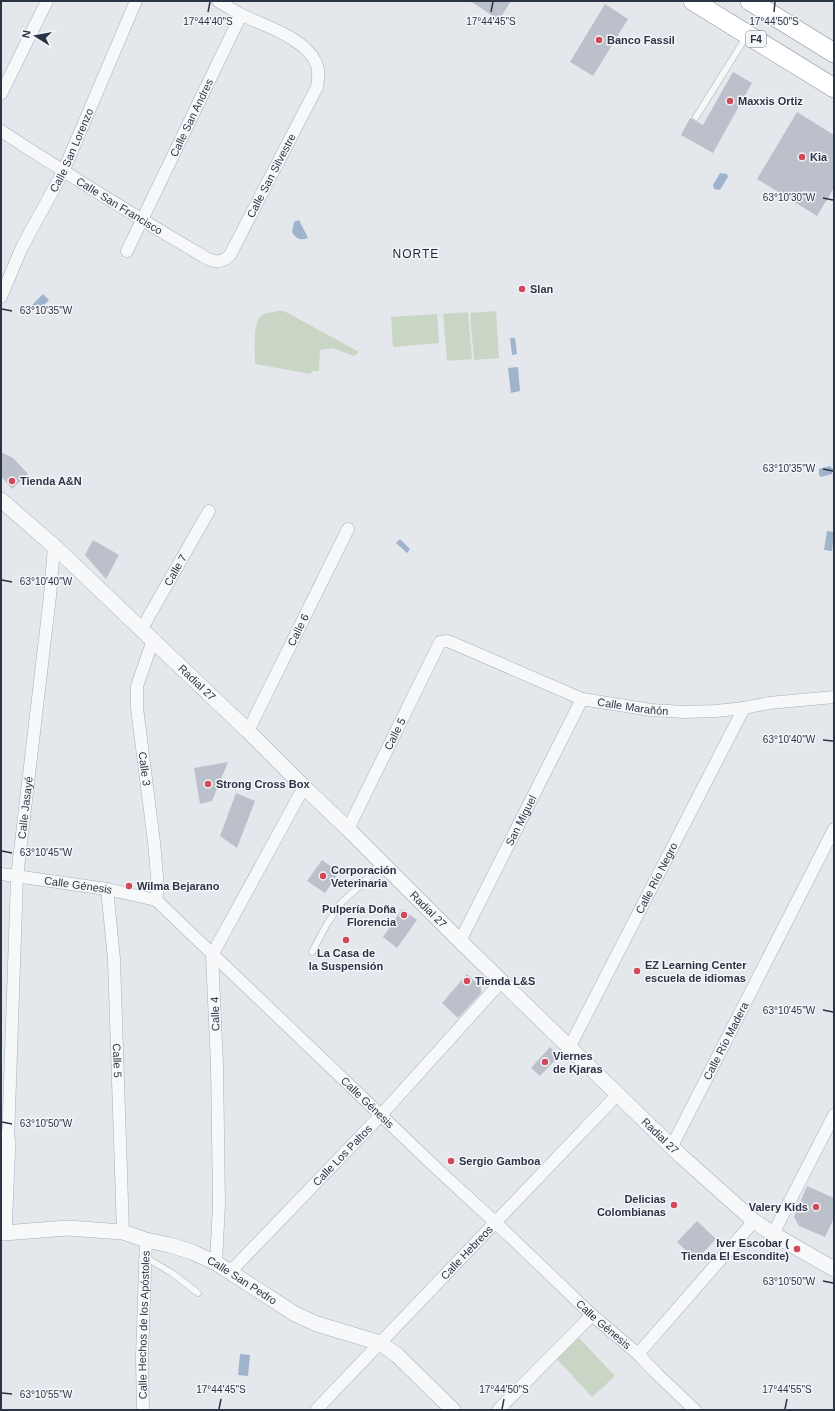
<svg xmlns="http://www.w3.org/2000/svg" width="835" height="1411" font-family="Helvetica,sans-serif">
<style>
.green{fill:#c9d6c5}
.water{fill:#9fb4cc}
.building{fill:#bbc0ca}
.lines{fill:none;stroke-linecap:round;stroke-linejoin:round}
.service-casing{stroke:#a9aeb7;stroke-width:7}
.minor-casing{stroke:#a9aeb7;stroke-width:13}
.tertiary-casing{stroke:#a9aeb7;stroke-width:16}
.trunk-casing{stroke:#8b94a3;stroke-width:20}
.service{stroke:#f7f8fa;stroke-width:6}
.minor{stroke:#f7f8fa;stroke-width:12}
.tertiary{stroke:#f7f8fa;stroke-width:15}
.trunk{stroke:#fff;stroke-width:19}
.ticks{fill:none;stroke:#2b3445;stroke-width:1.5}
.poi-dot{fill:#d1495b;stroke:#f4f6f9;stroke-width:1.5}
.labels{text-anchor:middle;dominant-baseline:central;stroke-width:3;stroke-linejoin:round;paint-order:stroke}
.shield{fill:#f4f6f9;stroke:#676e7b;stroke-width:1}
.shield-label{font-size:10px;font-weight:bold;fill:#2b3445}
.poi-label{font-size:11px;font-weight:bold;fill:#2b3445;stroke:#f4f6f9;text-anchor:start}
.street-label{font-size:11px;fill:#2b3445;stroke:#f4f6f9}
.neighbourhood-label{font-size:12px;letter-spacing:1px;fill:#1d2536;stroke:#f4f6f9}
.ticks-label{font-size:10px;text-anchor:middle;fill:#2b3445;stroke:#f4f6f9;stroke-width:3;stroke-linejoin:round;paint-order:stroke}
</style>
<rect width="100%" height="100%" fill="#e4e7ec"/>
<path class="green" d="M277,311H284L359,352L354,356L333,348L320,350L319,371H312L311,374L255,364C255,353 252,322 262,315C265,313 273,312 277,311Z
M496,311L499,358L474,360L470,313Z
M468,312L472,359L447,361L443,314Z
M437,314L439,343L393,347L391,317Z
M579,1338L615,1376L592,1397L557,1359Z"/>
<path class="water" d="M720,173L727,174L728,177L720,190L714,189L713,185Z
M299,220L308,238C301,241 296,239 292,232L294,222Z
M43,294L49,300L38,311L32,305Z
M510,338H515L517,354L512,355Z
M518,367L520,391L511,393L508,368Z
M830,466L833,469L832,474L821,477L819,475V469Z
M827,531L834,532L832,551L824,550Z
M400,539L410,549L407,553L396,543Z
M240,1354L250,1355L248,1376L238,1375Z"/>
<path class="building" d="M470,1H511L499,20Z
M605,4L628,19L593,76L570,62Z
M733,72L752,83L713,153L681,135L690,118L703,125Z
M797,112L834,135V188L817,216L757,179Z
M1,452L13,458L28,474L12,489L1,476Z
M93,540L119,555L106,579L85,555Z
M228,762L212,801L200,804L194,768Z
M236,793L255,801L237,848L220,836Z
M322,860L339,872L325,893L307,881Z
M402,909L417,920L397,948L383,937Z
M467,974L481,987V993L458,1018L442,1003Z
M550,1047L559,1056L540,1076L531,1068Z
M807,1186L834,1198V1218L825,1237L799,1226L794,1217Z
M697,1221L716,1239L696,1260L677,1242Z"/>
<g class="lines">
<g class="service-casing">
<path id="service" d="M696,117L746,37
M312,952L327,924L342,902L363,883L381,862
M145,1257L172,1273L198,1293"/>
</g>
<g class="minor-casing">
<g id="minor">
<path d="M1,94L47,1"/>
<path id="s1" d="M1,131C69,175 138,218 208,259C217,263 223,262 230,255L317,87C318,79 320,71 316,63C305,38 265,26 242,15C234,11 226,6 218,1"/>
<path id="s2" d="M127,251L241,15"/>
<path id="s3" d="M1,297L22,247L63,172L136,1"/>
<path id="s4" d="M141,630L209,511"/>
<path id="s5" d="M153,640L137,686V708L154,842L158,888L156,900"/>
<path id="s6" d="M248,731L348,529"/>
<path id="s7" d="M348,829L440,642L448,641L582,699L651,710L685,712L716,711L744,708L769,703L834,697"/>
<path id="s8" d="M1,874L107,889L156,900L434,1166L495,1222L592,1315L638,1354L656,1373L695,1410"/>
<path id="s9" d="M107,889L114,959L123,1232"/>
<path id="s10" d="M460,941L582,699"/>
<path id="s11" d="M569,1048L744,708"/>
<path id="s12" d="M8,1141L17,877L50,596L54,546"/>
<path id="s13" d="M672,1146L834,829"/>
<path d="M773,1234L834,1115"/>
<path d="M216,1263L219,1204L217,1065L212,955L304,787"/>
<path id="s14" d="M230,1272L381,1115L501,982"/>
<path d="M638,1354L754,1221"/>
<path id="s15" d="M143,1410L142,1358L146,1240"/>
<path id="s16" d="M316,1410L618,1094"/>
<path d="M498,1410L592,1315"/>
</g>
</g>
<g class="tertiary-casing">
<g id="tertiary">
<path id="s17" d="M1,500L54,546L248,731L304,787L348,829L460,941L681,1156L754,1221L773,1234L834,1269"/>
<path id="s18" d="M1,1137L8,1141L4,1233L67,1228L123,1232L146,1240L170,1245L192,1252L216,1263L295,1314L317,1324L380,1343L397,1355L453,1410"/>
</g>
</g>
<g class="trunk-casing">
<path id="trunk" d="M693,1L834,88
M750,1L834,53"/>
</g>
<use href="#service" class="service"/>
<use href="#minor" class="minor"/>
<use href="#tertiary" class="tertiary"/>
<use href="#trunk" class="trunk"/>
</g>
<path class="ticks" d="M208,12L210,2M491,12L493,2M774,12L775,2M823,198L833,200M2,309L12,311M823,469L833,471M2,580L12,582M823,740L833,741M2,851L12,853M823,1010L833,1012M2,1122L12,1124M823,1281L833,1283M2,1393L12,1394M219,1409L221,1399M502,1409L504,1399M785,1409L787,1399"/>
<g class="poi-dot">
<circle cx="599" cy="40" r="4"/>
<circle cx="730" cy="101" r="4"/>
<circle cx="802" cy="157" r="4"/>
<circle cx="522" cy="289" r="4"/>
<circle cx="12" cy="481" r="4"/>
<circle cx="208" cy="784" r="4"/>
<circle cx="323" cy="876" r="4"/>
<circle cx="129" cy="886" r="4"/>
<circle cx="404" cy="915" r="4"/>
<circle cx="346" cy="940" r="4"/>
<circle cx="637" cy="971" r="4"/>
<circle cx="467" cy="981" r="4"/>
<circle cx="545" cy="1062" r="4"/>
<circle cx="451" cy="1161" r="4"/>
<circle cx="674" cy="1205" r="4"/>
<circle cx="816" cy="1207" r="4"/>
<circle cx="797" cy="1249" r="4"/>
</g>
<g class="labels">
<rect class="shield" x="746" y="31" width="20" height="16" rx="3"/>
<g class="shield-label">
<text x="756" y="39">F4</text>
</g>
<g class="poi-label">
<text x="607" y="40">Banco Fassil</text>
<text x="738" y="101">Maxxis Ortiz</text>
<text x="810" y="157">Kia</text>
<text x="530" y="289">Slan</text>
<text x="20" y="481">Tienda A&amp;N</text>
<text x="216" y="784">Strong Cross Box</text>
<text x="331" y="870">Corporación<tspan x="331" dy="13">Veterinaria</tspan></text>
<text x="137" y="886">Wilma Bejarano</text>
<text x="396" y="909" text-anchor="end">Pulpería Doña<tspan x="396" dy="13">Florencia</tspan></text>
<text x="346" y="953" text-anchor="middle">La Casa de<tspan x="346" dy="13">la Suspensión</tspan></text>
<text x="645" y="965">EZ Learning Center<tspan x="645" dy="13">escuela de idiomas</tspan></text>
<text x="475" y="981">Tienda L&amp;S</text>
<text x="553" y="1056">Viernes<tspan x="553" dy="13">de Kjaras</tspan></text>
<text x="459" y="1161">Sergio Gamboa</text>
<text x="666" y="1199" text-anchor="end">Delicias<tspan x="666" dy="13">Colombianas</tspan></text>
<text x="808" y="1207" text-anchor="end">Valery Kids</text>
<text x="789" y="1243" text-anchor="end">Iver Escobar (<tspan x="789" dy="13">Tienda El Escondite)</tspan></text>
</g>
<g class="street-label">
<text stroke="none"><textPath href="#s2" startOffset="148">Calle San Andres</textPath></text>
<text stroke="none"><textPath href="#s3" startOffset="163">Calle San Lorenzo</textPath></text>
<text stroke="none"><textPath href="#s1" startOffset="357">Calle San Silvestre</textPath></text>
<text stroke="none"><textPath href="#s1" startOffset="140">Calle San Francisco</textPath></text>
<text stroke="none"><textPath href="#s4" startOffset="69">Calle 7</textPath></text>
<text stroke="none"><textPath href="#s6" startOffset="113">Calle 6</textPath></text>
<text stroke="none"><textPath href="#s17" startOffset="268">Radial 27</textPath></text>
<text stroke="none"><textPath href="#s7" startOffset="414">Calle Marañón</textPath></text>
<text stroke="none"><textPath href="#s7" startOffset="106">Calle 5</textPath></text>
<text stroke="none"><textPath href="#s5" startOffset="132">Calle 3</textPath></text>
<text stroke="none"><textPath href="#s12" startOffset="334">Calle Jasayé</textPath></text>
<text stroke="none"><textPath href="#s10" startOffset="135">San Miguel</textPath></text>
<text stroke="none"><textPath href="#s11" startOffset="191">Calle Río Negro</textPath></text>
<text stroke="none"><textPath href="#s8" startOffset="78">Calle Génesis</textPath></text>
<text stroke="none"><textPath href="#s17" startOffset="592">Radial 27</textPath></text>
<text transform="translate(215 1014) rotate(-92)">Calle 4</text>
<text stroke="none"><textPath href="#s13" startOffset="118">Calle Río Madera</textPath></text>
<text stroke="none"><textPath href="#s9" startOffset="172">Calle 5</textPath></text>
<text stroke="none"><textPath href="#s8" startOffset="450">Calle Génesis</textPath></text>
<text stroke="none"><textPath href="#s17" startOffset="916">Radial 27</textPath></text>
<text stroke="none"><textPath href="#s14" startOffset="162">Calle Los Paltos</textPath></text>
<text stroke="none"><textPath href="#s16" startOffset="218">Calle Hebreos</textPath></text>
<text stroke="none"><textPath href="#s18" startOffset="349">Calle San Pedro</textPath></text>
<text stroke="none"><textPath href="#s8" startOffset="774">Calle Génesis</textPath></text>
<text stroke="none"><textPath href="#s15" startOffset="85">Calle Hechos de los Apóstoles</textPath></text>
</g>
<g class="neighbourhood-label">
<text x="416" y="254">NORTE</text>
</g>
</g>
<g class="ticks-label">
<text x="208" y="25">17°44'40"S</text>
<text x="491" y="25">17°44'45"S</text>
<text x="774" y="25">17°44'50"S</text>
<text x="789" y="201">63°10'30"W</text>
<text x="46" y="314">63°10'35"W</text>
<text x="789" y="472">63°10'35"W</text>
<text x="46" y="585">63°10'40"W</text>
<text x="789" y="743">63°10'40"W</text>
<text x="46" y="856">63°10'45"W</text>
<text x="789" y="1014">63°10'45"W</text>
<text x="46" y="1127">63°10'50"W</text>
<text x="789" y="1285">63°10'50"W</text>
<text x="221" y="1393">17°44'45"S</text>
<text x="504" y="1393">17°44'50"S</text>
<text x="787" y="1393">17°44'55"S</text>
<text x="46" y="1398">63°10'55"W</text>
</g>
<rect width="835" height="1411" fill="none" stroke="#2b3445" stroke-width="4"/>
<g transform="translate(36 36) rotate(281)" stroke="#f4f6f9" stroke-width="3" paint-order="stroke">
<path d="M0-3L7 15L0 10L-7 15Z" fill="#2b3445"/>
<text y="-6" font-size="11" font-weight="bold" text-anchor="middle" fill="#2b3445">N</text>
</g>
</svg>
